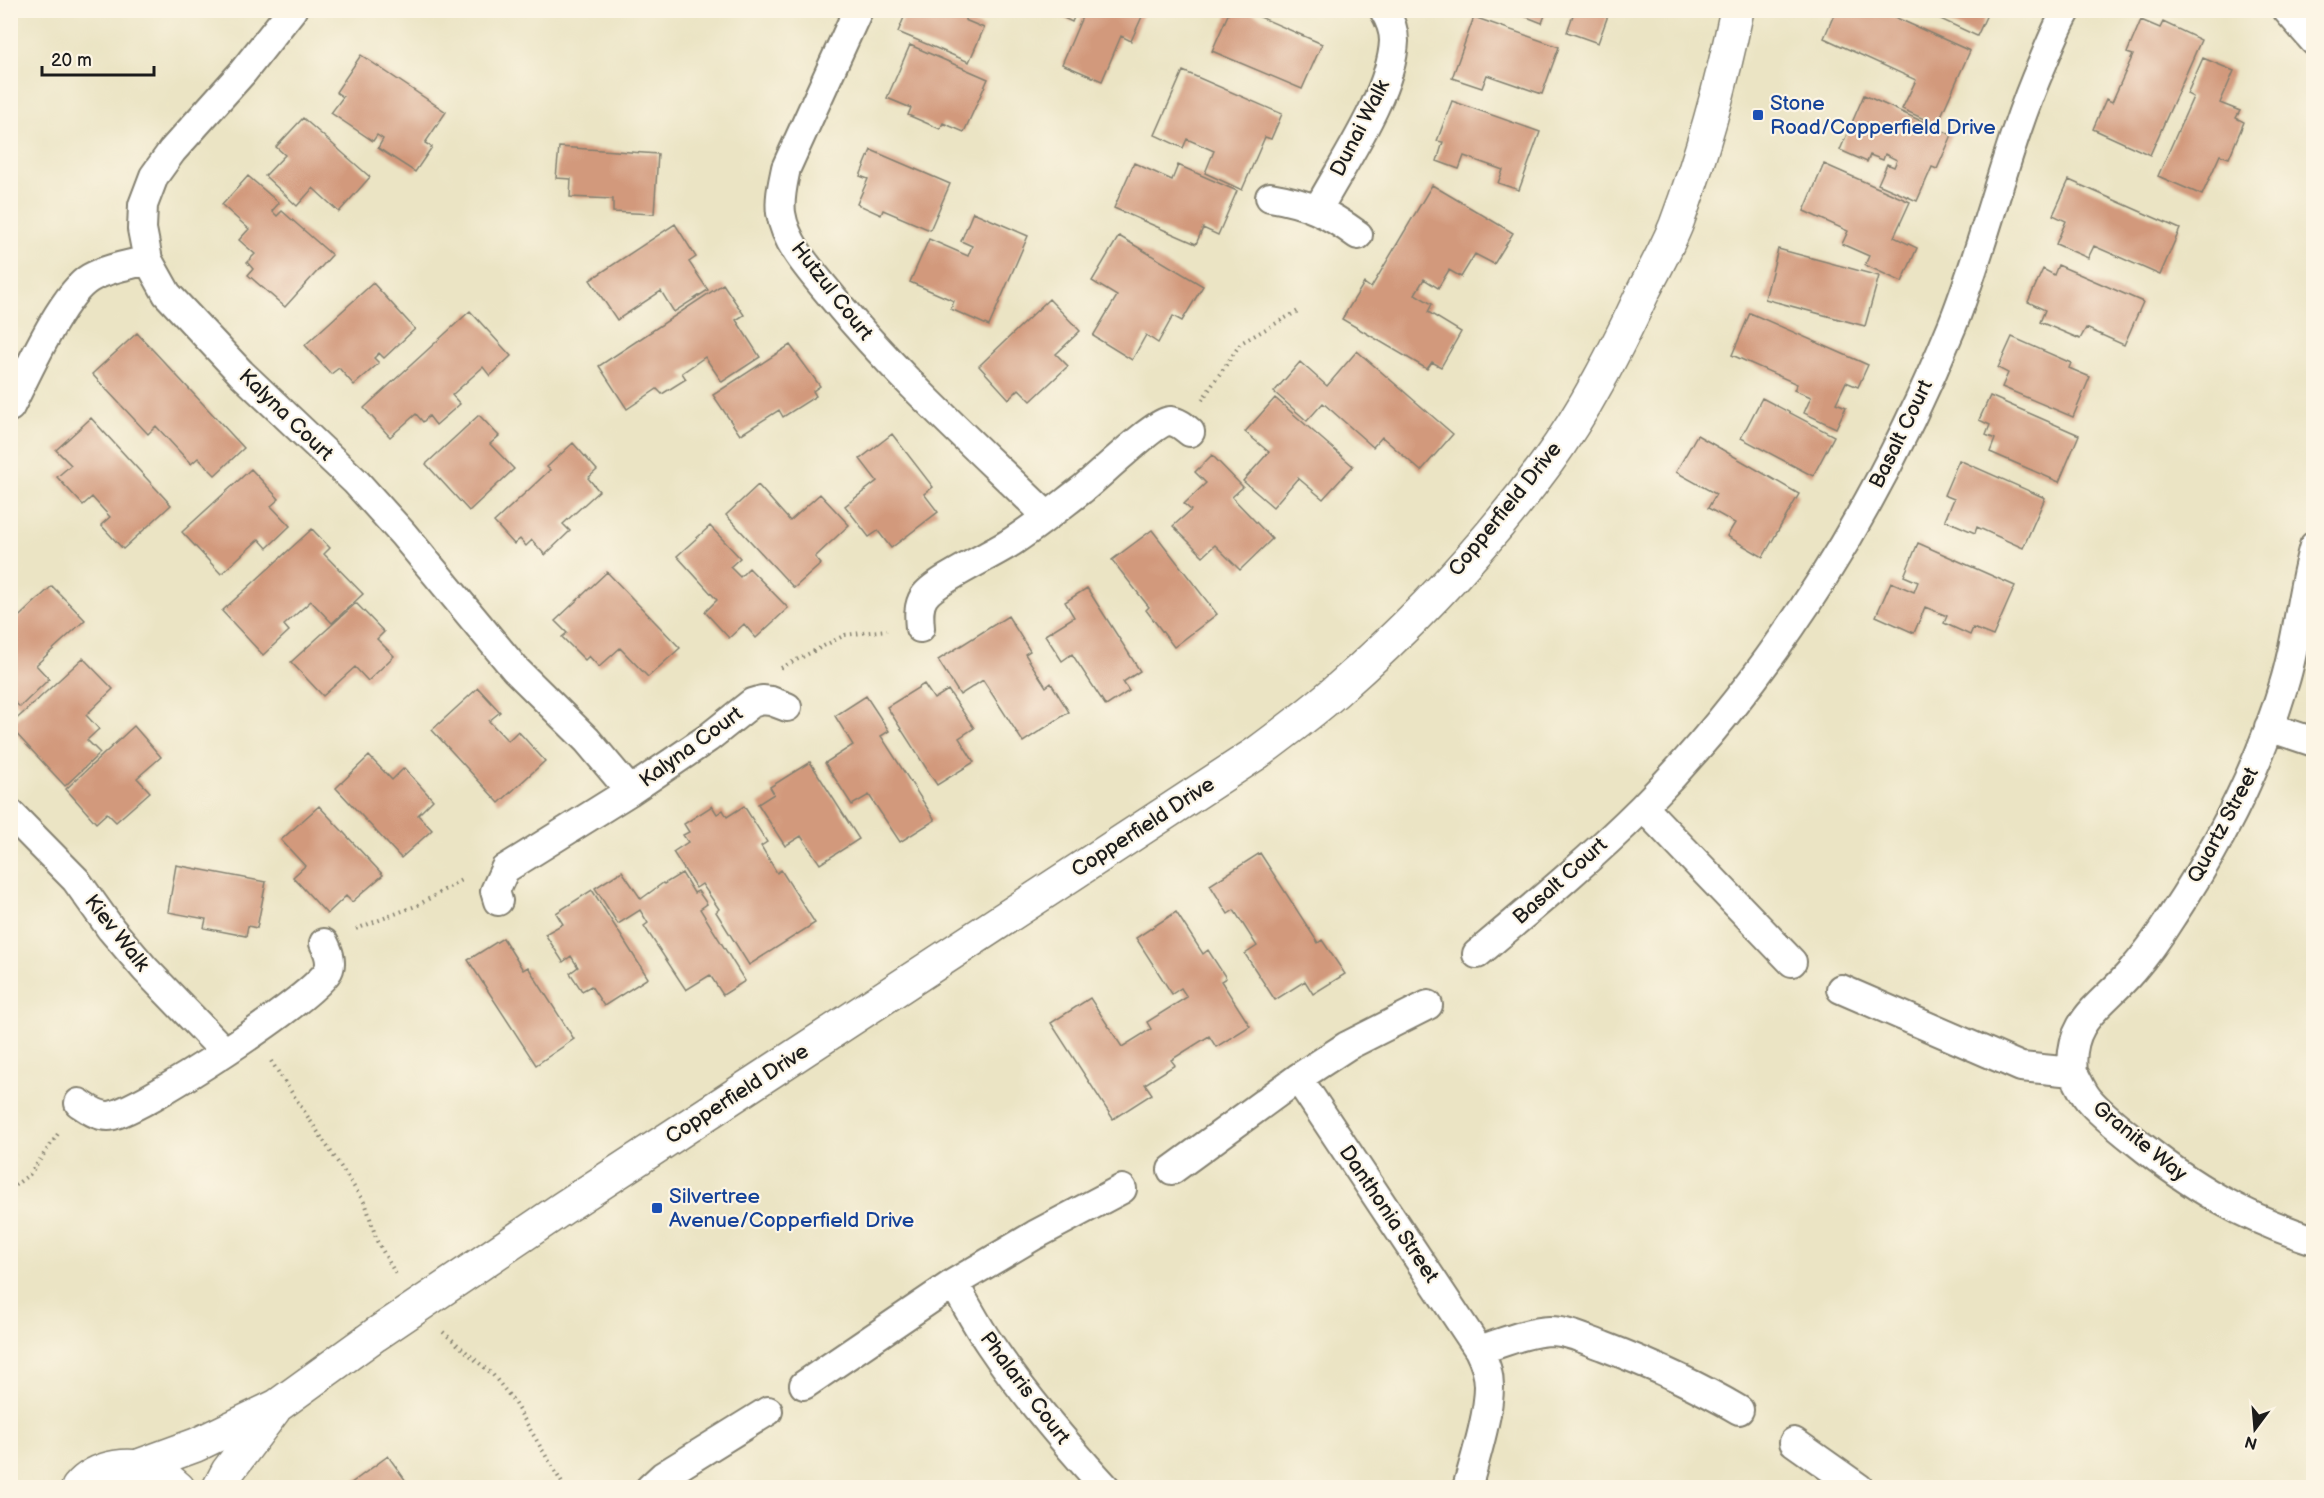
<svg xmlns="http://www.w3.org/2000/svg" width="2324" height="1498" font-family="'Balsamiq Sans',sans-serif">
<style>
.building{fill:#d2997b}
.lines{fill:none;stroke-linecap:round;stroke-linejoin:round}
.street-casing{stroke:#848070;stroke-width:32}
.secondary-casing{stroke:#848070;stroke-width:36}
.path{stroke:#848070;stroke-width:4;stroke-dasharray:1.5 4.5;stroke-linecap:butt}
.street{stroke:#fff;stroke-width:28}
.secondary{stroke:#fff;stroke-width:33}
.transit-dot{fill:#1a4fb4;stroke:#fcf5e5;stroke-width:2}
.labels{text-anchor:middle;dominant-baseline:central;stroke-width:4.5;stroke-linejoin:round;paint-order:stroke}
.transit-label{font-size:21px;fill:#164399;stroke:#fcf5e5;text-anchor:start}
.street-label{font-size:21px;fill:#1c1c1c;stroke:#fcf5e5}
</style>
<rect width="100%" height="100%" fill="#fcf5e5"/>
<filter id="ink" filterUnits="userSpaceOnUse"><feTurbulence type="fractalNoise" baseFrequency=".0167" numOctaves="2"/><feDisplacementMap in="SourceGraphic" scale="12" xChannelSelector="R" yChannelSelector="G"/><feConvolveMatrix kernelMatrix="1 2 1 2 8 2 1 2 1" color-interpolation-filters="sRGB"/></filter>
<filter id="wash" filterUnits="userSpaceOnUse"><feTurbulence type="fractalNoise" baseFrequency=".008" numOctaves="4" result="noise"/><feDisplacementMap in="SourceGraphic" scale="24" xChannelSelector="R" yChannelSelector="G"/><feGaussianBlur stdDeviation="1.35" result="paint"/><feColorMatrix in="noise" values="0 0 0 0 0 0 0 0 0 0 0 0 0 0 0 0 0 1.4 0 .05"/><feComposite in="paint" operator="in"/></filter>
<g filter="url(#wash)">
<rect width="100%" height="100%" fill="#ebe4c4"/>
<g id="blocks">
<path class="building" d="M907,10H969L965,20L984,28L969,62L898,32Z
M1047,10H1077L1072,22Z
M1085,10H1145L1131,41L1121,36L1102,81L1062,64Z
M1230,10H1244L1322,44L1302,89L1212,51Z
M1509,10H1547L1542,23Z
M1610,10L1598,43L1567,32L1573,15L1561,11Z
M1836,10H1879L1970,51L1937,125L1902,109L1916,80L1824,38Z
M1937,10H1989L1977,36L1934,16Z
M1474,17L1559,47L1542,94L1487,75L1482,88L1452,78Z
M2141,20L2160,28L2163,22L2201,40L2150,155L2093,129L2106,99L2112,102L2133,55L2127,53Z
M910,45L988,79L964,132L943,123L940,129L908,115L911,108L887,98Z
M361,55L446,112L425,143L432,147L415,172L378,148L383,139L377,135L373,141L331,113L343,97L336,92Z
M2203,58L2234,71L2220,103L2240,111L2236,118L2244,122L2229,158L2220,155L2202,195L2158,176L2193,97L2187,94Z
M1183,71L1282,114L1271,139L1265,137L1242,190L1205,173L1214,151L1187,139L1183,148L1155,135Z
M1864,95L1952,135L1937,169L1932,167L1917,201L1878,184L1887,164L1894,167L1897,160L1885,154L1883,160L1870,155L1867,162L1840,150Z
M1452,101L1540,132L1519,190L1498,183L1503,170L1464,156L1459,169L1437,161L1443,142L1437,141Z
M303,118L370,177L339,212L313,188L297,206L265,176L285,155L276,147Z
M559,147L658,154L654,214L613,212V199L570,197L571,179L556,178Z
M871,150L950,184L930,230L883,210L881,215L857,204L868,179L860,176Z
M1134,163L1172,180L1178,165L1237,191L1218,235L1203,228L1196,244L1114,208Z
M1824,164L1910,202L1894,237L1917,248L1902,282L1865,265L1869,256L1842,244L1848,231L1804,211Z
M248,176L279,203L272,211L277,216L282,211L332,255L285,307L248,275L253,269L247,262L255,254L239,240L249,229L222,205Z
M2069,180L2180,229L2160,275L2094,246L2088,258L2056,244L2066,221L2053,215Z
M1432,185L1513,233L1494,264L1475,254L1461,277L1449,270L1438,288L1424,279L1415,294L1432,304L1428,312L1461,332L1441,367L1432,362L1427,369L1342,319L1364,283L1371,288Z
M973,212L1028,236L989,326L951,309L954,301L910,282L929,239L968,256L972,246L961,241Z
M675,224L696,257L689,262L708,290L674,312L661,291L617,320L590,280Z
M1119,236L1203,286L1182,321L1173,316L1158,343L1146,335L1132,360L1093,336L1117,296L1092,281Z
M1778,249L1879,276L1865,326L1765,299Z
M2058,265L2143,302L2124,345L2086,328L2080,339L2040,322L2045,310L2028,302L2043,269L2054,275Z
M373,283L415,329L384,358L379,353L374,358L379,363L354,385L339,368L331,374L305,345Z
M723,284L744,315L736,320L760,357L722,382L705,357L682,373L686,379L662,394L657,389L627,409L599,366Z
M1049,299L1080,331L1056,354L1068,366L1031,401L1019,389L1009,399L979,366Z
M470,311L511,356L490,376L483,367L452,395L460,404L436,425L429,416L423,422L416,414L390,437L364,408Z
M1750,313L1868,365L1858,387L1846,382L1836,403L1846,407L1836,428L1804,413L1811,397L1794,390L1797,384L1732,355Z
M137,333L244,448L215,475L198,458L191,464L156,426L148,434L92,374Z
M2012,337L2071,363L2069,368L2090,377L2073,417L2002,387L2008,373L1998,368Z
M790,345L820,386L813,391L816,396L783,417L779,410L740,435L713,395Z
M1357,351L1453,434L1421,471L1382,437L1373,447L1323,403L1307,421L1274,392L1300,362L1327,386Z
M1990,396L2079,435L2059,482L1990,452L1995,439L1986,435L1990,425L1979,420Z
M1275,398L1353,466L1323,499L1298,478L1273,507L1243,481L1269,452L1245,432Z
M1762,398L1834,436L1813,476L1741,438Z
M479,415L499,436L490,444L514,469L469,511L426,464Z
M91,418L171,505L123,549L101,525L110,517L92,497L83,505L57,477L71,465L56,450Z
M892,434L933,487L924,494L938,512L891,548L878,531L869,537L845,506L877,481L860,459Z
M1697,435L1799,494L1763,557L1727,536L1735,523L1708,508L1716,494L1676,472Z
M573,443L597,470L588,478L599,491L563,524L570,531L545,555L532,540L526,546L520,539L514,544L494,522L550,470L547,467Z
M1212,455L1243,487L1232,497L1272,539L1240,570L1215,545L1203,556L1173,526L1191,510L1184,504L1206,483L1195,472Z
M1959,460L2045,498L2023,548L1977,527L1975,533L1945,520L1954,499L1944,495Z
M251,469L279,499L271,506L290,526L267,548L259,539L221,574L182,532Z
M758,485L790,521L820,494L849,525L815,557L821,564L794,588L726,515Z
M710,526L740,558L730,567L740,577L749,568L788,608L756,638L744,624L729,638L705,612L717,600L677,556Z
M312,529L330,548L324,554L363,594L332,623L311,601L284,625L289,631L263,655L222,611Z
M1152,530L1217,614L1174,647L1146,610L1149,607L1112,560Z
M1918,543L2015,586L1993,636L1973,628L1970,635L1944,623L1947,616L1925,607L1914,633L1876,616L1891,582L1914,592L1918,582L1904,576Z
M607,572L680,648L648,677L620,648L599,667L589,656L585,660L562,637L567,633L555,621Z
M52,586L85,620L36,665L49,679L20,707L10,698V625Z
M1087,588L1140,671L1123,682L1129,691L1106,706L1072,654L1062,661L1045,635L1074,617L1065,602Z
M356,603L384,632L377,639L394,656L368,681L355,667L323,696L291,662Z
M1008,616L1030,651L1025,654L1046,687L1051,683L1069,712L1023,742L983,680L960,695L938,660Z
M83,658L113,689L86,715L99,729L87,740L100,753L65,786L10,727V725Z
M924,684L934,699L948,690L974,728L959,738L974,762L937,785L887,707Z
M478,688L500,712L489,721L508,741L518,731L545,761L499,803L432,730Z
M866,696L889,731L881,736L935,820L900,842L869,795L852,805L825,763L853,745L835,716Z
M134,726L161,757L137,778L150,792L116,822L107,813L96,823L66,789Z
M369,756L392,780L404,768L433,800L418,815L432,830L401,858L336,788Z
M810,762L859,839L820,864L801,836L785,846L758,804L774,794L770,787Z
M319,806L383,875L352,902L346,896L327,914L293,877L305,866L281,840Z
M712,806L717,814L723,810L727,817L744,806L767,842L761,846L777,873L781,870L815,923L749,965L716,912L719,909L702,884L696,888L673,852L688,842L683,835L689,832L684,824Z
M1260,853L1318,943L1322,940L1345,974L1313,994L1305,981L1275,1000L1245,954L1257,946L1234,910L1228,914L1210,885Z
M176,865L266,882L257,928L248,926L246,936L204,928L206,919L168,912Z
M622,871L641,899L663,883L664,884L682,873L694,893L698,891L707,904L700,909L745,981L723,995L710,975L686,990L644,926L648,923L640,910L618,924L595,888Z
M592,890L648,978L604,1006L591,986L582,991L570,973L578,967L571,956L563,962L545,934L563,924L556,913Z
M1176,912L1203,954L1208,950L1226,978L1221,981L1250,1026L1216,1047L1209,1036L1171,1060L1175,1065L1145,1084L1152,1094L1113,1119L1051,1023L1090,998L1122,1047L1151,1029L1147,1022L1187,997L1181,988L1172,994L1136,938Z
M503,938L523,970L528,967L574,1039L536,1065L468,960Z
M388,1456L411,1488H352L350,1484Z"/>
</g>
</g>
<g filter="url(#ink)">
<use href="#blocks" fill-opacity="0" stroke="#848070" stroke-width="1.5"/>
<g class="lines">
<g class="street-casing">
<path id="street" d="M292,10L242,73L172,151L154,176L143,205L142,229L148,260L167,294L241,373L356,482L403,534L515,669L587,740L630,791
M858,10L786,168C783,183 779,198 781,213C786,246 813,273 833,298C898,377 974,445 1047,516
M2287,10L2314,41
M1270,197C1307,203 1328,213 1358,235
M1318,209C1343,163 1392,92 1394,41C1394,30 1390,20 1384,10
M10,407C26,376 62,294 90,278C108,268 129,265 148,260
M920,628C919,617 918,606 924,597C934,581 994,554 1013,541C1036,526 1058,508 1080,491C1097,478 1155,421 1170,421C1179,422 1184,427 1190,432
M2269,727L2314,742
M1643,807L1792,962
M10,813L76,880L111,929L145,969L224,1051
M498,901L495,891L505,869L630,791L708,738L752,703L762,700L771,701L787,707
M1477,954C1533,907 1591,859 1643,807C1777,671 1880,502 1952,326C1987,239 2005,148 2043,62C2050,45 2057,27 2067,10
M1841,989L2021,1067L2073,1072C2078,1081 2082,1092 2089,1100C2102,1115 2118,1127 2134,1140C2192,1187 2242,1217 2314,1240
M2073,1072C2067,1020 2102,1006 2132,971C2146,955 2160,935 2172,916C2220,844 2259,767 2284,684C2298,639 2301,591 2314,546
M1298,1078L1479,1350C1485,1362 1489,1373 1489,1386C1489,1415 1475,1459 1467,1488
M79,1103C88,1109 97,1116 108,1116C134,1116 322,993 329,969C332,960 328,951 324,943
M1172,1170L1298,1078L1347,1046L1428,1005
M954,1283C965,1303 976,1324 989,1343C1024,1395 1064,1442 1106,1488
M1479,1350C1502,1343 1526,1332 1550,1331C1568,1331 1586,1340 1603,1346C1650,1364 1695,1384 1739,1410
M804,1385L954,1283L1035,1235L1122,1189
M1794,1442L1859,1488
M650,1488L663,1476L768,1411"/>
</g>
<g class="secondary-casing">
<path id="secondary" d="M136,1467L196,1445L277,1406L375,1335L563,1208L1257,753C1284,733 1311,713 1336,691C1413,624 1485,547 1546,464C1585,411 1616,350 1644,290C1655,269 1667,247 1676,225C1702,155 1722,83 1737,10
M78,1488C97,1465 133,1461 158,1473C165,1476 172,1483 178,1488
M219,1488L228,1471L274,1410"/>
</g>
<path class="path" d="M1202,400L1241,343L1298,311
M781,668L845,635L887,630
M356,929L418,905L463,879
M271,1061L366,1205L377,1241L397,1276
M10,1189L30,1174L60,1131
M443,1332L493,1375L512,1399L565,1488"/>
<use href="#street" class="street"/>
<use href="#secondary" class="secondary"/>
</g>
</g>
<g class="transit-dot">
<rect x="1752" y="109" width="12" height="12" rx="3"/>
<rect x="651" y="1202" width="12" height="12" rx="3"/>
</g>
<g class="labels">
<g class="transit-label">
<text x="1770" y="103">Stone<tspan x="1770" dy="24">Road/Copperfield Drive</tspan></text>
<text x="669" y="1196">Silvertree<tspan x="669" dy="24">Avenue/Copperfield Drive</tspan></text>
</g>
<g class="street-label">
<text transform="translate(1360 128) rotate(-63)">Dunai Walk</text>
<text transform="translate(832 291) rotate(52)">Hutzul Court</text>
<text transform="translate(286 415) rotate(44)">Kalyna Court</text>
<text transform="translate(1901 434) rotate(-64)">Basalt Court</text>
<text transform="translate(1505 509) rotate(-51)">Copperfield Drive</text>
<text transform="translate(691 747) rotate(-36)">Kalyna Court</text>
<text transform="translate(2223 825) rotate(-62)">Quartz Street</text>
<text transform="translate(1143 827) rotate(-33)">Copperfield Drive</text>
<text transform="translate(1560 881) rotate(-42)">Basalt Court</text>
<text transform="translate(117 933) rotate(52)">Kiev Walk</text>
<text transform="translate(737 1094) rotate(-33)">Copperfield Drive</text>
<text transform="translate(2140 1141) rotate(39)">Granite Way</text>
<text transform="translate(1389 1214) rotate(56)">Danthonia Street</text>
<text transform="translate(1025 1388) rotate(53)">Phalaris Court</text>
</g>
</g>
<rect width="2324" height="1498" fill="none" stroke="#fcf5e5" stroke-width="36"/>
<g transform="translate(2255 1429) rotate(196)" stroke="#fcf5e5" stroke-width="4.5" paint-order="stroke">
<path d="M0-4.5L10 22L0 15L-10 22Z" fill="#1c1c1c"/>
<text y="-9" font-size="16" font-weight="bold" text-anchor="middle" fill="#1c1c1c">N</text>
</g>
<path d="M42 66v9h112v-9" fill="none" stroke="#1c1c1c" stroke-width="3"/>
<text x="51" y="66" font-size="18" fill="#1c1c1c" stroke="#fcf5e5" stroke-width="4.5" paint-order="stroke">20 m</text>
</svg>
